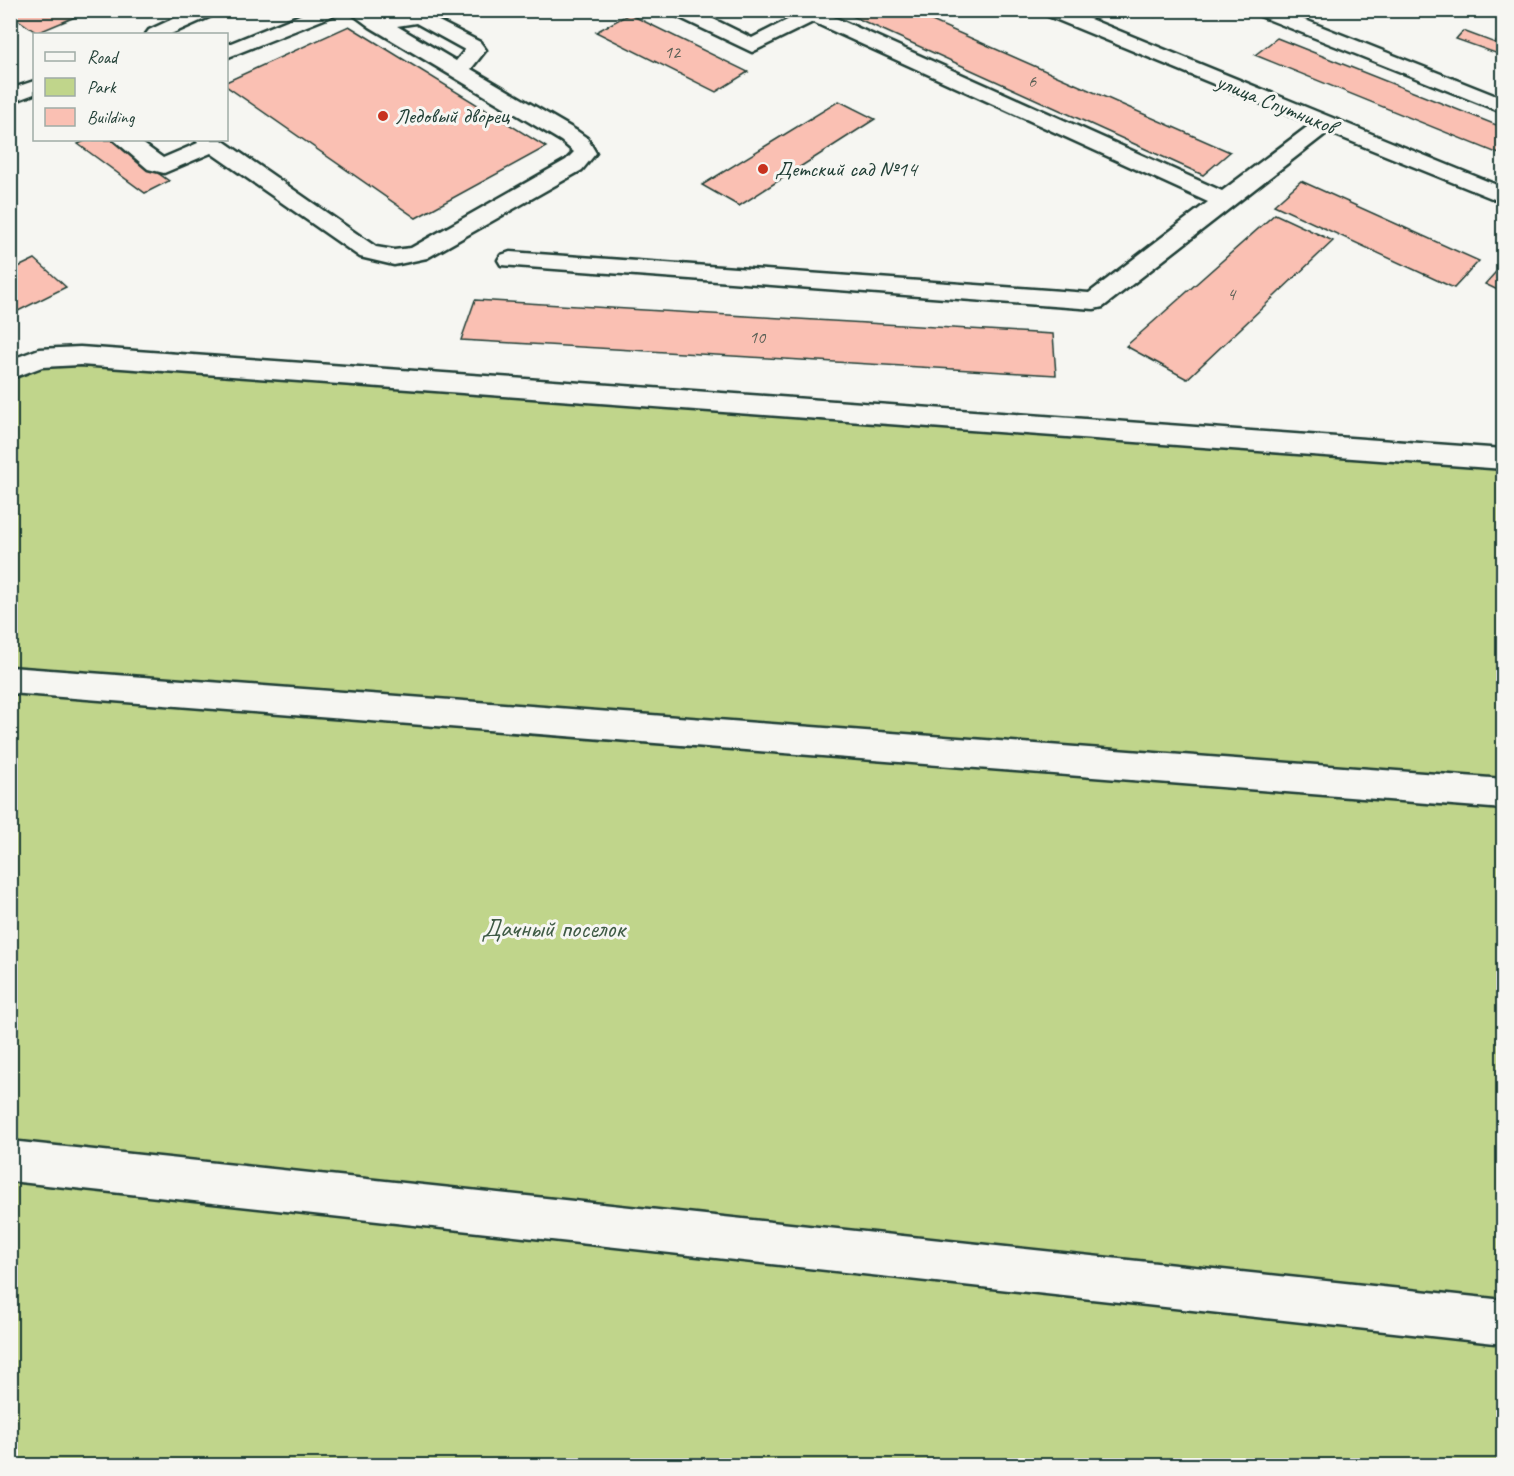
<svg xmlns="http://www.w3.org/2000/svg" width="1514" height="1476" font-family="Caveat,sans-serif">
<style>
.green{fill:#c0d58b;stroke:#708960;stroke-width:1.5}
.building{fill:#fac0b3;stroke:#1f3d34;stroke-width:1.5}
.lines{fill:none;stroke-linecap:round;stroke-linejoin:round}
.minor-casing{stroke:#1f3d34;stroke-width:5}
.minor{fill:#f6f6f2;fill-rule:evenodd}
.poi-dot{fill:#c8321e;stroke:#f6f6f2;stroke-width:2}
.labels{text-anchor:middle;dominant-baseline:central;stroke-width:6;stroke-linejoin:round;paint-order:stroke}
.far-number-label{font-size:18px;fill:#565e54}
.far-street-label{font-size:22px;fill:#1f3d34;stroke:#f6f6f2}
.far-poi-label{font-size:22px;fill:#1f3d34;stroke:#f6f6f2;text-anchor:start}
.park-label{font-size:26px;fill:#3f5b45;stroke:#f6f6f2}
</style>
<rect width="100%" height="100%" fill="#f6f6f2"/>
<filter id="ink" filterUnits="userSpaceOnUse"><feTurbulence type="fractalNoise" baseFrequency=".0167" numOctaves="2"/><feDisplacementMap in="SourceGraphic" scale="12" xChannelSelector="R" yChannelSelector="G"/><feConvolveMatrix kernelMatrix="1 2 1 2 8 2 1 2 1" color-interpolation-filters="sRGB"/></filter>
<g filter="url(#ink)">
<path class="green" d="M39,358L1503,459V1465H11L10,370Z"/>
<path class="building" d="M10,10H65L75,17L37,33L10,14Z
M839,10H907L1230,152L1203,175Z
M1138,10H1165L1155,17Z
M629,14L748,72L716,92L596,32Z
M349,26L546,147L416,218L226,86V82Z
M1463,31L1495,43L1504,34V56L1456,39Z
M1277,38L1504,128V156L1255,55Z
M839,101L875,119L739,206L702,185Z
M87,140H111L169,181L145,193L78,144Z
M1301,181L1479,261L1454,288L1274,205Z
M1275,214L1333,241L1187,379L1126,346Z
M35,259L66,287L10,315V271Z
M1504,263V293L1485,284Z
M475,300L1053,334L1056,375L461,340Z"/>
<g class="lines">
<g class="minor-casing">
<path id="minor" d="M192,10H218L216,14L171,34H146L149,30Z
M312,10H339L337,14L226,58V45Z
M347,10H371L381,17L419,11L480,42L486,50L471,69L577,131L587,138L596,153L582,170L427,258L394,265L360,257L211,153L164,173L148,169L114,140H138L163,158L198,143L196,140H222L376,247L394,250L411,248L566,160L574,152L561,141L370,27ZM416,23L465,50L456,61L397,26Z
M670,10H695L752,38L797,15L792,10H818L1222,191L1311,124L1043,14L1041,10H1068L1504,188V203L1328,132L1103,307L1094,309L501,265L498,260L501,255L510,252L1089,293L1208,202L813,22L752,52L672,14Z
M1253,10H1280L1504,99V113L1255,14Z
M34,81V94L10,103V89Z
M80,347L1504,449V469L80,365L42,367L10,379V360L39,349Z
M10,667L1504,779V809L10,693Z
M10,1141L1504,1300V1344L10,1181Z"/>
</g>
<use href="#minor" class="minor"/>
</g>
</g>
<g class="poi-dot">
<circle cx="383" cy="116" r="6"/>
<circle cx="763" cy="169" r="6"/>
</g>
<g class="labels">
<g class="far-number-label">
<text x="672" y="52">12</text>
<text x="1032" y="81">6</text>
<text x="1231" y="294">4</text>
<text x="757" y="337">10</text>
</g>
<g class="far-street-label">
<text transform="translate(1276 104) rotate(22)">улица Спутников</text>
</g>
<g class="far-poi-label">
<text x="395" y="116">Ледовый дворец</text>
<text x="775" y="169">Детский сад №14</text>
</g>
<g class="park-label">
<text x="553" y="928">Дачный поселок</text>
</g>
</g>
<rect width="1514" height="1476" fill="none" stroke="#f6f6f2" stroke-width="36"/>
<rect x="18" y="18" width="1478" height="1440" fill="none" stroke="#1f3d34" stroke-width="2" filter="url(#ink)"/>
<rect x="33" y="33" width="195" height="108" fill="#f6f6f2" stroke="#a0aca6" stroke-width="1.5"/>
<rect x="45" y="52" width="30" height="9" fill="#f6f6f2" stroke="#a0aca6" stroke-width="1.5"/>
<text x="87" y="63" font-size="18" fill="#1f3d34">Road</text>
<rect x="45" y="78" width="30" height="18" fill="#c0d58b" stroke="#a0aca6" stroke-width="1.5"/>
<text x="87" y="93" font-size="18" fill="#1f3d34">Park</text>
<rect x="45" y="108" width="30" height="18" fill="#fac0b3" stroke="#a0aca6" stroke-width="1.5"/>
<text x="87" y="123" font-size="18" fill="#1f3d34">Building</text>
</svg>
